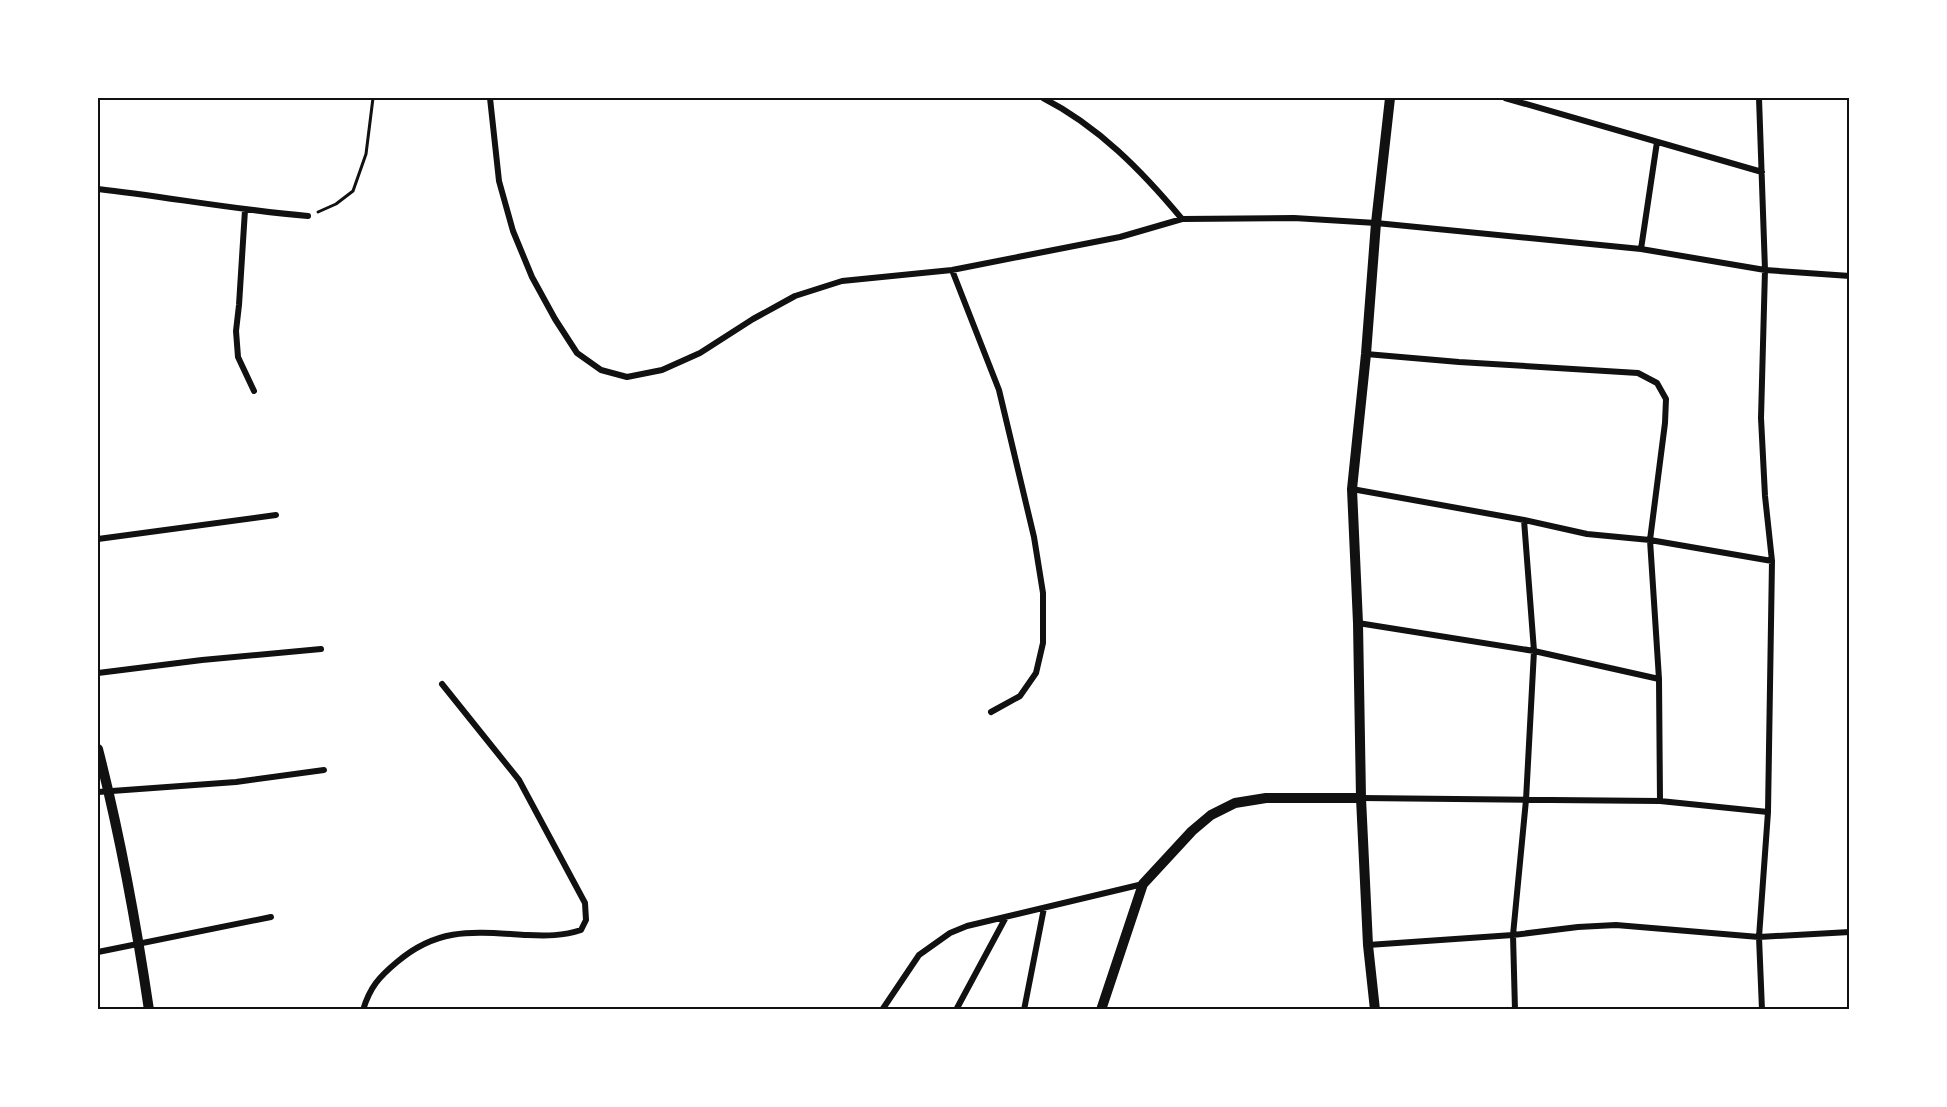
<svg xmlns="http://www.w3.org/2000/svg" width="1947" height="1107" font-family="'Space Grotesk',sans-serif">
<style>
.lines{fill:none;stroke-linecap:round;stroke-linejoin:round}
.path{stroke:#111;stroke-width:3}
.minor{stroke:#111;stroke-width:6}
.tertiary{stroke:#111;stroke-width:10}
.neatline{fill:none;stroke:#111;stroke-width:2}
</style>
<rect width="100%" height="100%" fill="#fff"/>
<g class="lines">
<path class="path" d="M318,212L336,204L353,191L366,154L373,98"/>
<path class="minor" d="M490,98L499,181L513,231L532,277L555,319L577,353L601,370L627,377L662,370L700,353L753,319L795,296L842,281L952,270L1120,237L1182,219L1294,218L1376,223L1641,249L1765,270L1850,276
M1043,98C1098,126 1142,171 1182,219
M1505,98L1762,172
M1759,98L1765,270L1761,418L1765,496L1772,561L1768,812L1759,937L1762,1010
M98,189C168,197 237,210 308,216
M245,210L239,305L236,331L238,357L254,391
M1641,249L1657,142
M952,270L999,390L1034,537L1043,593V643L1036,673L1020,696L991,712
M1366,354L1459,362L1638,373L1657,383L1666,399L1665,423L1650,540L1659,679L1660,801
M1352,489L1524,520L1587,534L1650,540L1772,561
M98,539L276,515
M1358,623L1534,651L1659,679
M98,673L202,660L321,649
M98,792L236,782L324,770
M1361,798L1660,801L1768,812
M1368,945L1513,935L1578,927L1616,925L1759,937L1850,932
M98,952L271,917
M363,1010C370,987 379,977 397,962C439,926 475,932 527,935C546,936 563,936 581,930L586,920L585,903L519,780L442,684
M882,1010L919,955L950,933L967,926L1143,884
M956,1010L1006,917
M1024,1010L1044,908
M1515,1010L1513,935L1526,800L1534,651L1524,520"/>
<path class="tertiary" d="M98,749C120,835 136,922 149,1010
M1101,1010L1143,884L1192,831L1211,815L1235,803L1266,798H1361
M1375,1010L1368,945L1361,798L1358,623L1352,489L1366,354L1376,223L1390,98"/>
</g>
<rect width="1947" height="1107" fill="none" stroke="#ffffff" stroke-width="198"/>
<rect x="99" y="99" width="1749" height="909" class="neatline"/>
</svg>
